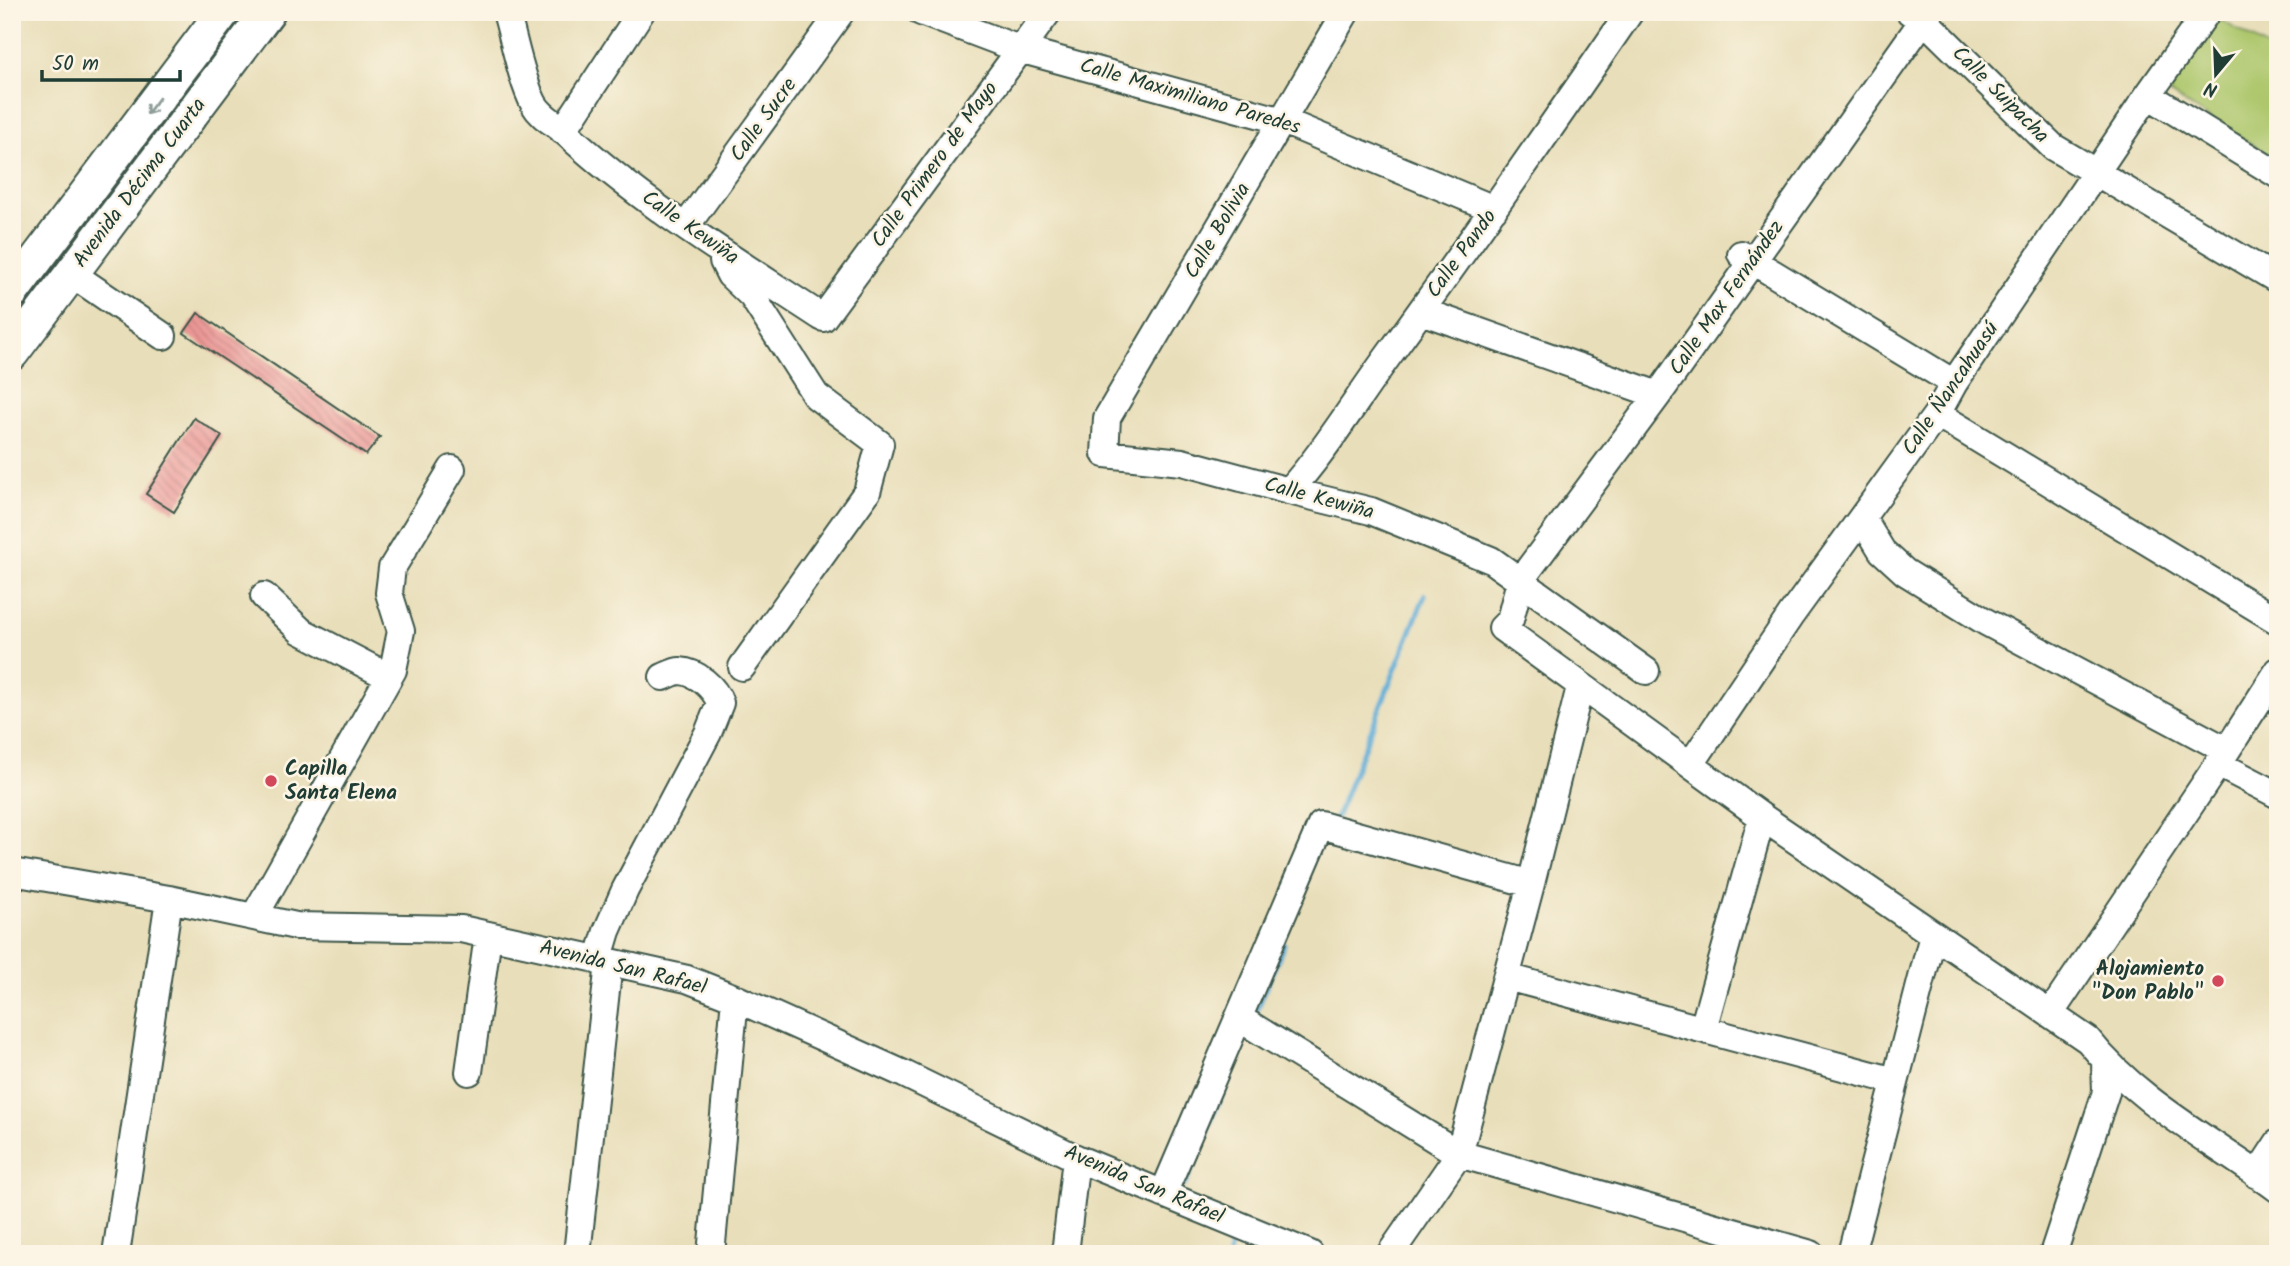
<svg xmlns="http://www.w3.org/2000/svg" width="2290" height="1266" font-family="Kalam,sans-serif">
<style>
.grass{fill:#aec76d;stroke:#668250;stroke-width:2}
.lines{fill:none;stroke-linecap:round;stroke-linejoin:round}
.stream{stroke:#5cabd6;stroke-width:5}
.building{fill:url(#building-back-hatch)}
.minor-casing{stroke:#3d5548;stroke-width:30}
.major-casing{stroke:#3d5548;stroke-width:37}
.minor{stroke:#fff;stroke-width:26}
.major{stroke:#fff;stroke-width:33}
.oneway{stroke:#8f9e9a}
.poi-dot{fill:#d1495b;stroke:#fcf5e5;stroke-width:2.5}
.labels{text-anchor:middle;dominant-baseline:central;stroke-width:5;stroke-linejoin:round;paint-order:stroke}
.street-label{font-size:21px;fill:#1f3d34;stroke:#fcf5e5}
.poi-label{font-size:21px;font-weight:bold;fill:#1f3d34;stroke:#fcf5e5;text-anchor:start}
</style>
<defs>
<pattern id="building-back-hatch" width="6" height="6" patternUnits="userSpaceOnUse" patternTransform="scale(1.75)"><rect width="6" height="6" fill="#ec9594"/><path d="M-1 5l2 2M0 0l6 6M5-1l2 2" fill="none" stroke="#bf7b7a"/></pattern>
</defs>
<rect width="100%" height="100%" fill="#fcf5e5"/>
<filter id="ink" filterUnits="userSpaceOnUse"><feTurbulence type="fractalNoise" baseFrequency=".0143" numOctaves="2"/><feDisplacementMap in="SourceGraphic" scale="14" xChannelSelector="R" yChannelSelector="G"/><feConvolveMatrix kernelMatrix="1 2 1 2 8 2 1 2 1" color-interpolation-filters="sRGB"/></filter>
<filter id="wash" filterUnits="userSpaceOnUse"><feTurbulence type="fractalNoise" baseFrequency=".00686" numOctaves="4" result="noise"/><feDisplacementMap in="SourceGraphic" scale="28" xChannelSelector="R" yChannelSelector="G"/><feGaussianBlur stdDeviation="1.57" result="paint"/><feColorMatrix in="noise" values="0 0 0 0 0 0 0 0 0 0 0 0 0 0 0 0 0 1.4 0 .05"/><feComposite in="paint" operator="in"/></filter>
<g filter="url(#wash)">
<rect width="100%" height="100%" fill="#e8deb9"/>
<path class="grass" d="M2219,19L2278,54V160L2165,91Z"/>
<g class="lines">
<path class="stream" d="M1336,818L1425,595
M1255,1015L1284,944
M1185,1185L1247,1034
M1229,1254L1231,1245"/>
</g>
<g id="blocks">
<path class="building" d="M198,313L380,437L366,455L184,333Z
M194,418L222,436L174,512L146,494Z"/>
</g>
</g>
<g filter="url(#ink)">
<use href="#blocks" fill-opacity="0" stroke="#3d5548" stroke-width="2"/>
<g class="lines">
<g class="minor-casing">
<path id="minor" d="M506,12C514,39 521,79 534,104C542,118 554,122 565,132C642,204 735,260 823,318L1048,12
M921,12L1019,49L1283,121L1494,209
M1346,12L1107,418L1105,454L1182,462L1289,491L1371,511L1491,560L1646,671
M1910,12L1924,20L2053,147L2278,280
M1929,12L1658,395L1520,581L1510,620L1502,628L1762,817L2088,1040C2137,1102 2215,1142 2278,1189
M2148,95L2278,175
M563,131L641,12
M686,226L841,12
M1741,254L1954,383
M723,261L730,275L752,296L816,396L880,444L867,492L742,667
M72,274L163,336
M1421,311L1658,395
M1937,414L2278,621
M1289,491C1325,451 1354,403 1386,359C1469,245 1550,129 1630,12
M1862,518L1882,551L1905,572L1986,622L2226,750
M264,596L301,631L389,677
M1691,764L1791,615L1937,414L1954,383L2148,95L2207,12
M2218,764L2278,795
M12,872L169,899L296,926L461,929L687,979L735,998L904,1074L1076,1158L1310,1254
M254,917L393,670L401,631L389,593L392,568L452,469
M598,961L607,931L625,890L708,733L720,703C715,688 697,672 680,671C675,671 668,675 663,677
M1507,977L1895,1081
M2050,1014L2218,764L2278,671
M1239,1018L1459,1154L1811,1254
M1703,1029L1762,817
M469,1072L488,935
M2257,1175L2278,1143
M1163,1194L1321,825L1531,884
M116,1254L169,899
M577,1254L609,963
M711,1254L735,998
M1065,1254L1076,1158
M1390,1254L1459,1154L1531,884L1580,687
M1851,1254L1933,935
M2053,1254L2106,1092L2105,1062"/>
</g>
<g class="major-casing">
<path id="major" d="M12,292L223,12
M12,353L268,12"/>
</g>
<use href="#minor" class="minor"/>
<use href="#major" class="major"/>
</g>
<defs><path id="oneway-shaft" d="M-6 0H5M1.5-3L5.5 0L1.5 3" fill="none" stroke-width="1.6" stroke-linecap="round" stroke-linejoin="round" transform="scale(1.75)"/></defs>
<use class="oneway" href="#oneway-shaft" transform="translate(153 106) rotate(127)"/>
</g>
<g class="poi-dot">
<circle cx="271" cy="781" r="7"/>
<circle cx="2218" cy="981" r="7"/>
</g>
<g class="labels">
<g class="street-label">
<text transform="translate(2000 95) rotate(45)">Calle Suipacha</text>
<text transform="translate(1190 97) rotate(16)">Calle Maximiliano Paredes</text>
<text transform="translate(764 120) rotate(-54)">Calle Sucre</text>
<text transform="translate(935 165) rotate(-54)">Calle Primero de Mayo</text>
<text transform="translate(140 183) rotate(-53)">Avenida Décima Cuarta</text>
<text transform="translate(690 228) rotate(35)">Calle Kewiña</text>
<text transform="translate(1218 231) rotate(-59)">Calle Bolivia</text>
<text transform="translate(1462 254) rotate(-54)">Calle Pando</text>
<text transform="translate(1727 298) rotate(-55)">Calle Max Fernández</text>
<text transform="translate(1951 389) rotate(-56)">Calle Ñancahuasú</text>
<text transform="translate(1319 499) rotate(15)">Calle Kewiña</text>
<text transform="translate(623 968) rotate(14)">Avenida San Rafael</text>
<text transform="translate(1144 1185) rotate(23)">Avenida San Rafael</text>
</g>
<g class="poi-label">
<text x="285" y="769">Capilla<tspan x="285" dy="24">Santa Elena</tspan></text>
<text x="2204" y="969" text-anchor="end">Alojamiento<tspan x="2204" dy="24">"Don Pablo"</tspan></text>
</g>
</g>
<rect width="2290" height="1266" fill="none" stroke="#fcf5e5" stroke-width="42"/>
<g transform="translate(2216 74) rotate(199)" stroke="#fcf5e5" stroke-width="5" paint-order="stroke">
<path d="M0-5L12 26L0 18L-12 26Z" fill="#1f3d34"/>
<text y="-10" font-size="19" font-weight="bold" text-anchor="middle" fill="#1f3d34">N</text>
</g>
<path d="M42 70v10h138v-10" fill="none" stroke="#1f3d34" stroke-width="3.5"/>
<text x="52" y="70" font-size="21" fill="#1f3d34" stroke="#fcf5e5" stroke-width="5" paint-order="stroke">50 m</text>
</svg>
